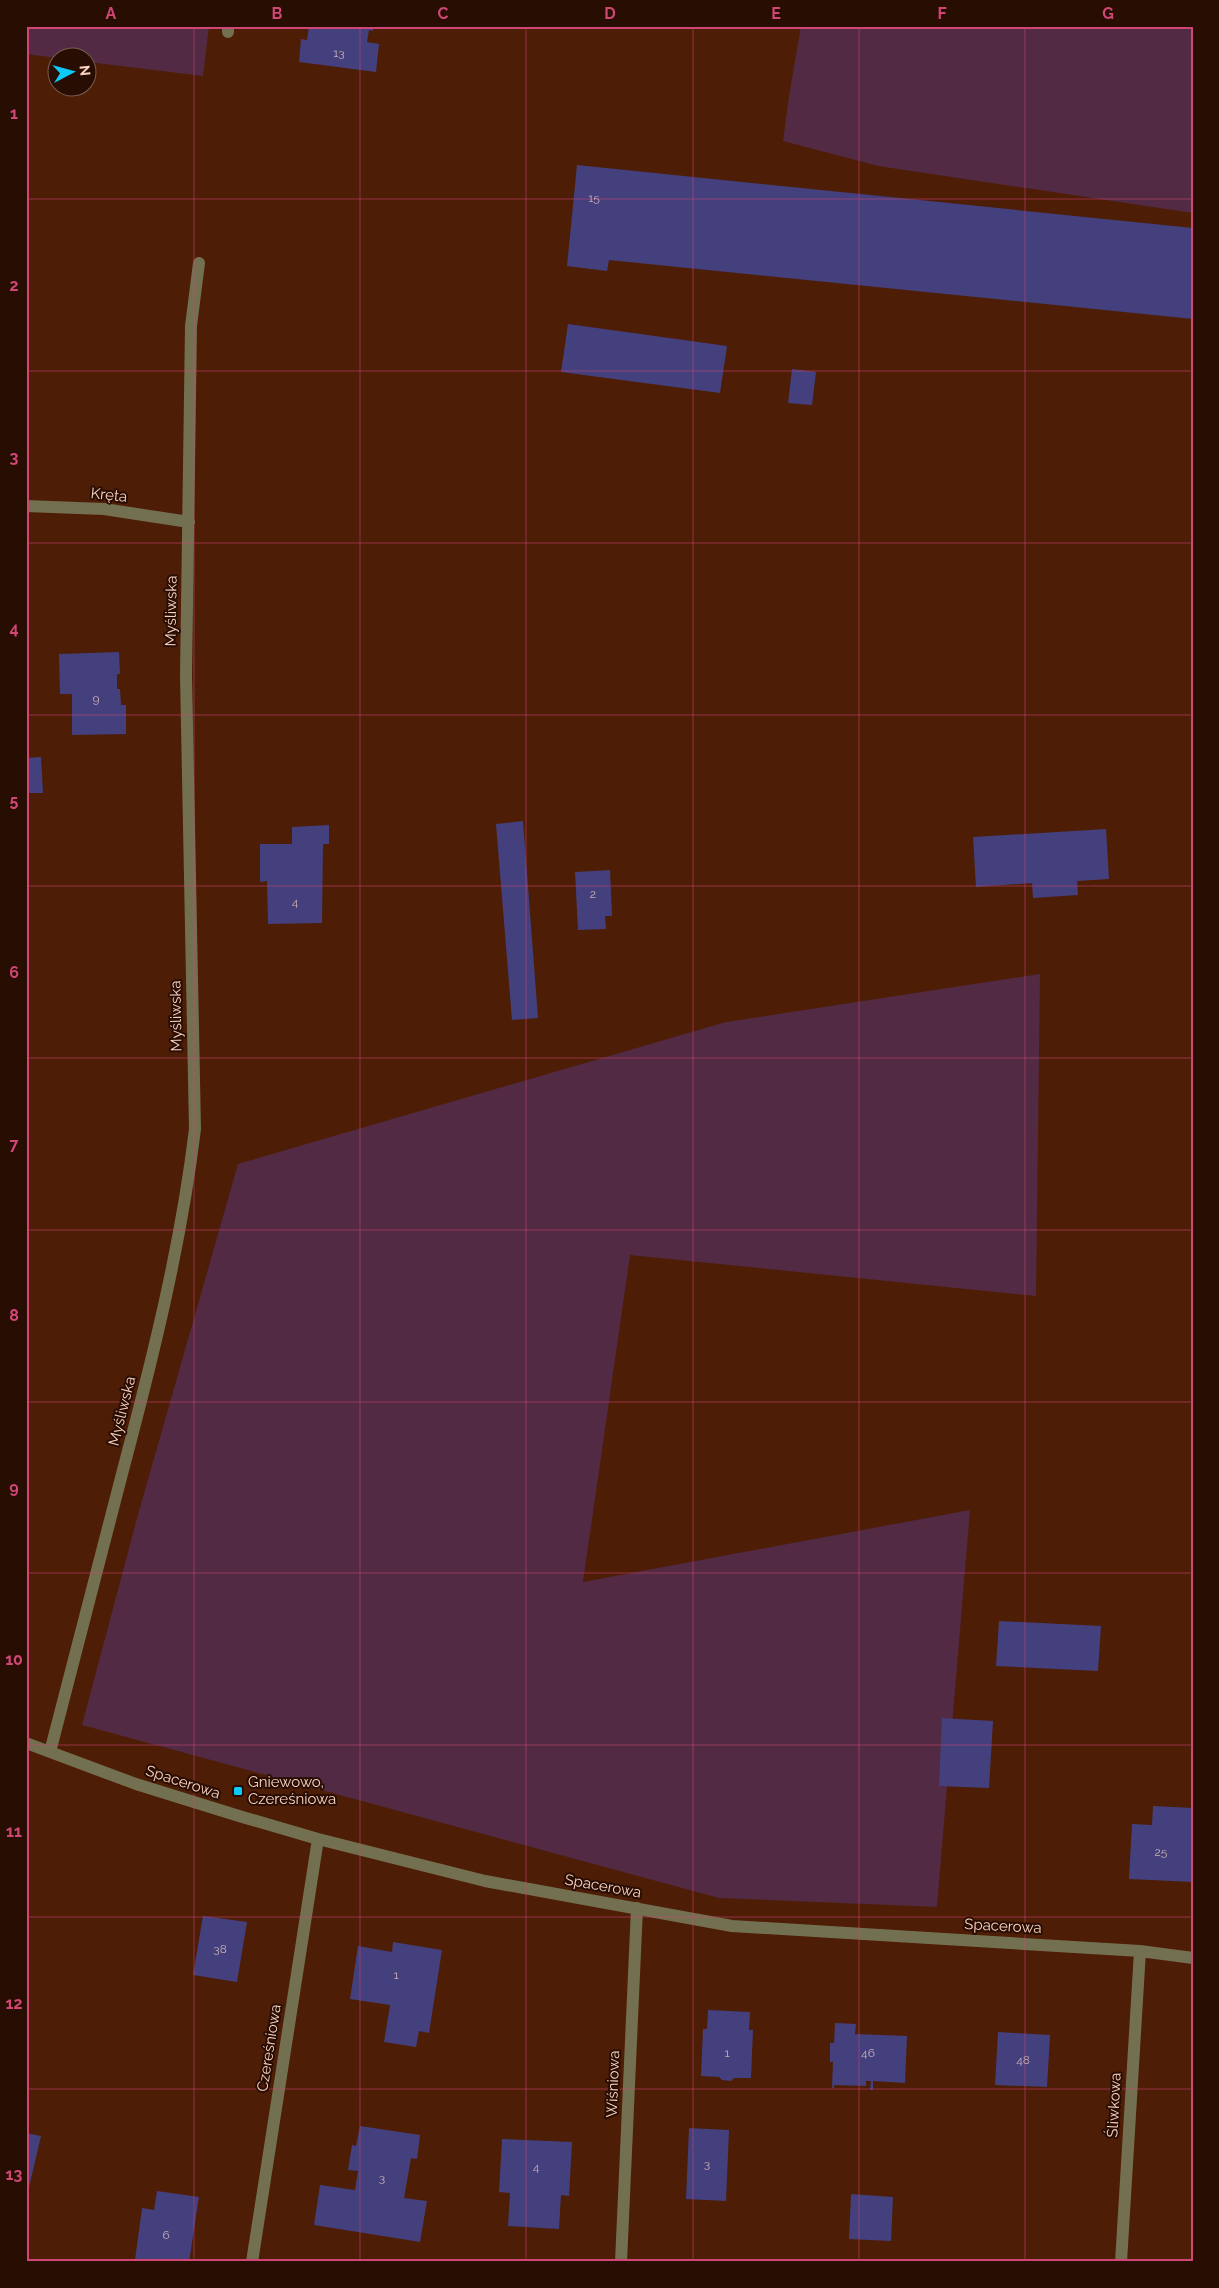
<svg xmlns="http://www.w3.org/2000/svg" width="1219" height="2288" font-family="Raleway,sans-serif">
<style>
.green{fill:#522a43}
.building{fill:#43407d}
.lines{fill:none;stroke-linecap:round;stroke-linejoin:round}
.minor{stroke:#737051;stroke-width:12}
.grid{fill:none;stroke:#d04675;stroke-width:1;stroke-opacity:0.55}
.poi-dot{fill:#0dcafa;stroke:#280d03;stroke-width:2}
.labels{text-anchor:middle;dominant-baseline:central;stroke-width:4;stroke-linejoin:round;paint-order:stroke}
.number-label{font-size:12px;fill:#ccaeb1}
.street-label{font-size:15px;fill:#fad2c2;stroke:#280d03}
.poi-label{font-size:15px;fill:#fad2c2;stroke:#280d03;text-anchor:start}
.neatline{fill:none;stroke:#d04675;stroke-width:2}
.grid-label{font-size:16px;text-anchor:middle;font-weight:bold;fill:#d04675}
</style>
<rect width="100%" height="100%" fill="#4e1d06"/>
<path class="green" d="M26,26H209L203,76L88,62V58H57L26,54Z
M801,26H1193V213L878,166L783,141L789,96Z
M1040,974L1036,1296L630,1255L583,1582L970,1510L937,1907L719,1898L82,1725L139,1511L238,1164L726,1022Z"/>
<path class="building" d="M309,26H373V31L369,30L367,42L379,44L376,72L299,62L301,39L307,40Z
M577,165L1193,228V319L609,260L607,271L567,266Z
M568,324L727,346L720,393L561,372Z
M792,369L816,372L812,405L788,403Z
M119,652L120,674H117V689H120L121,705H126V734L72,735V694H60L59,654Z
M41,757L43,793H26V758Z
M523,821L538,1018L512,1020L496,824Z
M329,825V844H323L322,923L268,924L267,881L260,882V844H292V827Z
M1106,829L1109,879L1077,881L1078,895L1033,898L1032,883L976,887L973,837Z
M610,870L612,916H605L606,929L578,930L575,872Z
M999,1621L1101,1626L1098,1671L996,1666Z
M942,1718L993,1721L989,1788L939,1786Z
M1153,1806L1193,1808V1882L1129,1879L1132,1824L1152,1825Z
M203,1916L247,1922L237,1982L193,1975Z
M393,1942L442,1950L429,2033L419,2031L416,2047L384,2042L390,2005L350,1999L358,1946L392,1952Z
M708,2010L750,2012L749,2030H753L751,2078H734L731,2081L722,2080L719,2077L701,2076L703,2029H707Z
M835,2023L856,2024L855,2034L907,2036L905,2083L873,2081V2090H870L871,2081H866V2086L834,2085V2088H832L833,2062H830V2043H834Z
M998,2032L1050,2035L1047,2087L995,2085Z
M360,2126L420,2135L417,2159L411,2158L404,2198L427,2201L420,2242L314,2225L320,2185L355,2190L358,2171L348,2170L352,2145L356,2146Z
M689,2128L729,2130L726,2201L686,2199Z
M26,2133L41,2136L27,2196H26Z
M502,2139L572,2142L569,2196L561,2195L559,2229L508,2226L510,2193L499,2192Z
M157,2191L199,2197L189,2262L135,2260L142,2208L154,2210Z
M851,2194L893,2197L891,2241L849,2239Z"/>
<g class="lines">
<path class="minor" d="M228,32V26
M26,506L104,509L189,522
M26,1743L136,1784L239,1816L318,1839L485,1881L732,1926L1140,1951L1193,1958
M50,1752C74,1658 99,1564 123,1470C153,1357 181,1245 195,1129L186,675L191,326L199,263
M252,2262L318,1839
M621,2262L637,1908
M1121,2262L1140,1951"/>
</g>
<path class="grid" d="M194,26V2262M360,26V2262M526,26V2262M693,26V2262M859,26V2262M1025,26V2262M26,199H1193M26,371H1193M26,543H1193M26,715H1193M26,886H1193M26,1058H1193M26,1230H1193M26,1402H1193M26,1573H1193M26,1745H1193M26,1917H1193M26,2089H1193"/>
<rect class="poi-dot" x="233" y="1786" width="10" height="10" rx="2.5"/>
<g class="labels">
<g class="number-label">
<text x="339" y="53">13</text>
<text x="594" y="198">15</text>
<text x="96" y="699">9</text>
<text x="593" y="894">2</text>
<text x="295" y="902">4</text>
<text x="1161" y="1852">25</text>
<text x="220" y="1949">38</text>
<text x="396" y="1975">1</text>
<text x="727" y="2053">1</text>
<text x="868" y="2053">46</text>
<text x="1023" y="2060">48</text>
<text x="707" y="2164">3</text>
<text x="536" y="2167">4</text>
<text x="382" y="2178">3</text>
<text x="166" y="2235">6</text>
</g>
<g class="street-label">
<text transform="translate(109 495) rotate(6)">Kręta</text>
<text transform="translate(171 611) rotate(-89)">Myśliwska</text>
<text transform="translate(176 1016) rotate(-91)">Myśliwska</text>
<text transform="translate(122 1411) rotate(-76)">Myśliwska</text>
<text transform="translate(183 1782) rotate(18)">Spacerowa</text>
<text transform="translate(603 1886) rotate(10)">Spacerowa</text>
<text transform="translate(1003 1926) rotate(3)">Spacerowa</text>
<text transform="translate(269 2048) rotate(-81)">Czereśniowa</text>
<text transform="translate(613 2084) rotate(-88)">Wiśniowa</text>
<text transform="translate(1114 2105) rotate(-87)">Śliwkowa</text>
</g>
<g class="poi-label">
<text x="248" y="1782">Gniewowo,<tspan x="248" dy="17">Czereśniowa</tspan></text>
</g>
</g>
<rect width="1219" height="2288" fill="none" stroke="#280d03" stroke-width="55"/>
<g transform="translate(72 72) rotate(84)"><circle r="24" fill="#280d03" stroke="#7c5c4f"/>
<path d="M0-4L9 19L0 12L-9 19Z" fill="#0dcafa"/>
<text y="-8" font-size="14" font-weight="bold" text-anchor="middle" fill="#fad2c2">N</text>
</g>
<rect x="28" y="28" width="1164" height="2232" class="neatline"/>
<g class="grid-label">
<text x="111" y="19">A</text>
<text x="277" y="19">B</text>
<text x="443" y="19">C</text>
<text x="610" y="19">D</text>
<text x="776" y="19">E</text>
<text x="942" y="19">F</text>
<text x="1108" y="19">G</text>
<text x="14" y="119">1</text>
<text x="14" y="291">2</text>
<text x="14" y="463">3</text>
<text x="14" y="634">4</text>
<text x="14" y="806">5</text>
<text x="14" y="978">6</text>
<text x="14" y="1150">7</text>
<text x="14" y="1321">8</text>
<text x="14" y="1493">9</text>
<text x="14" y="1665">10</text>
<text x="14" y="1837">11</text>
<text x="14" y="2009">12</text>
<text x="14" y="2180">13</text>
</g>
</svg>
